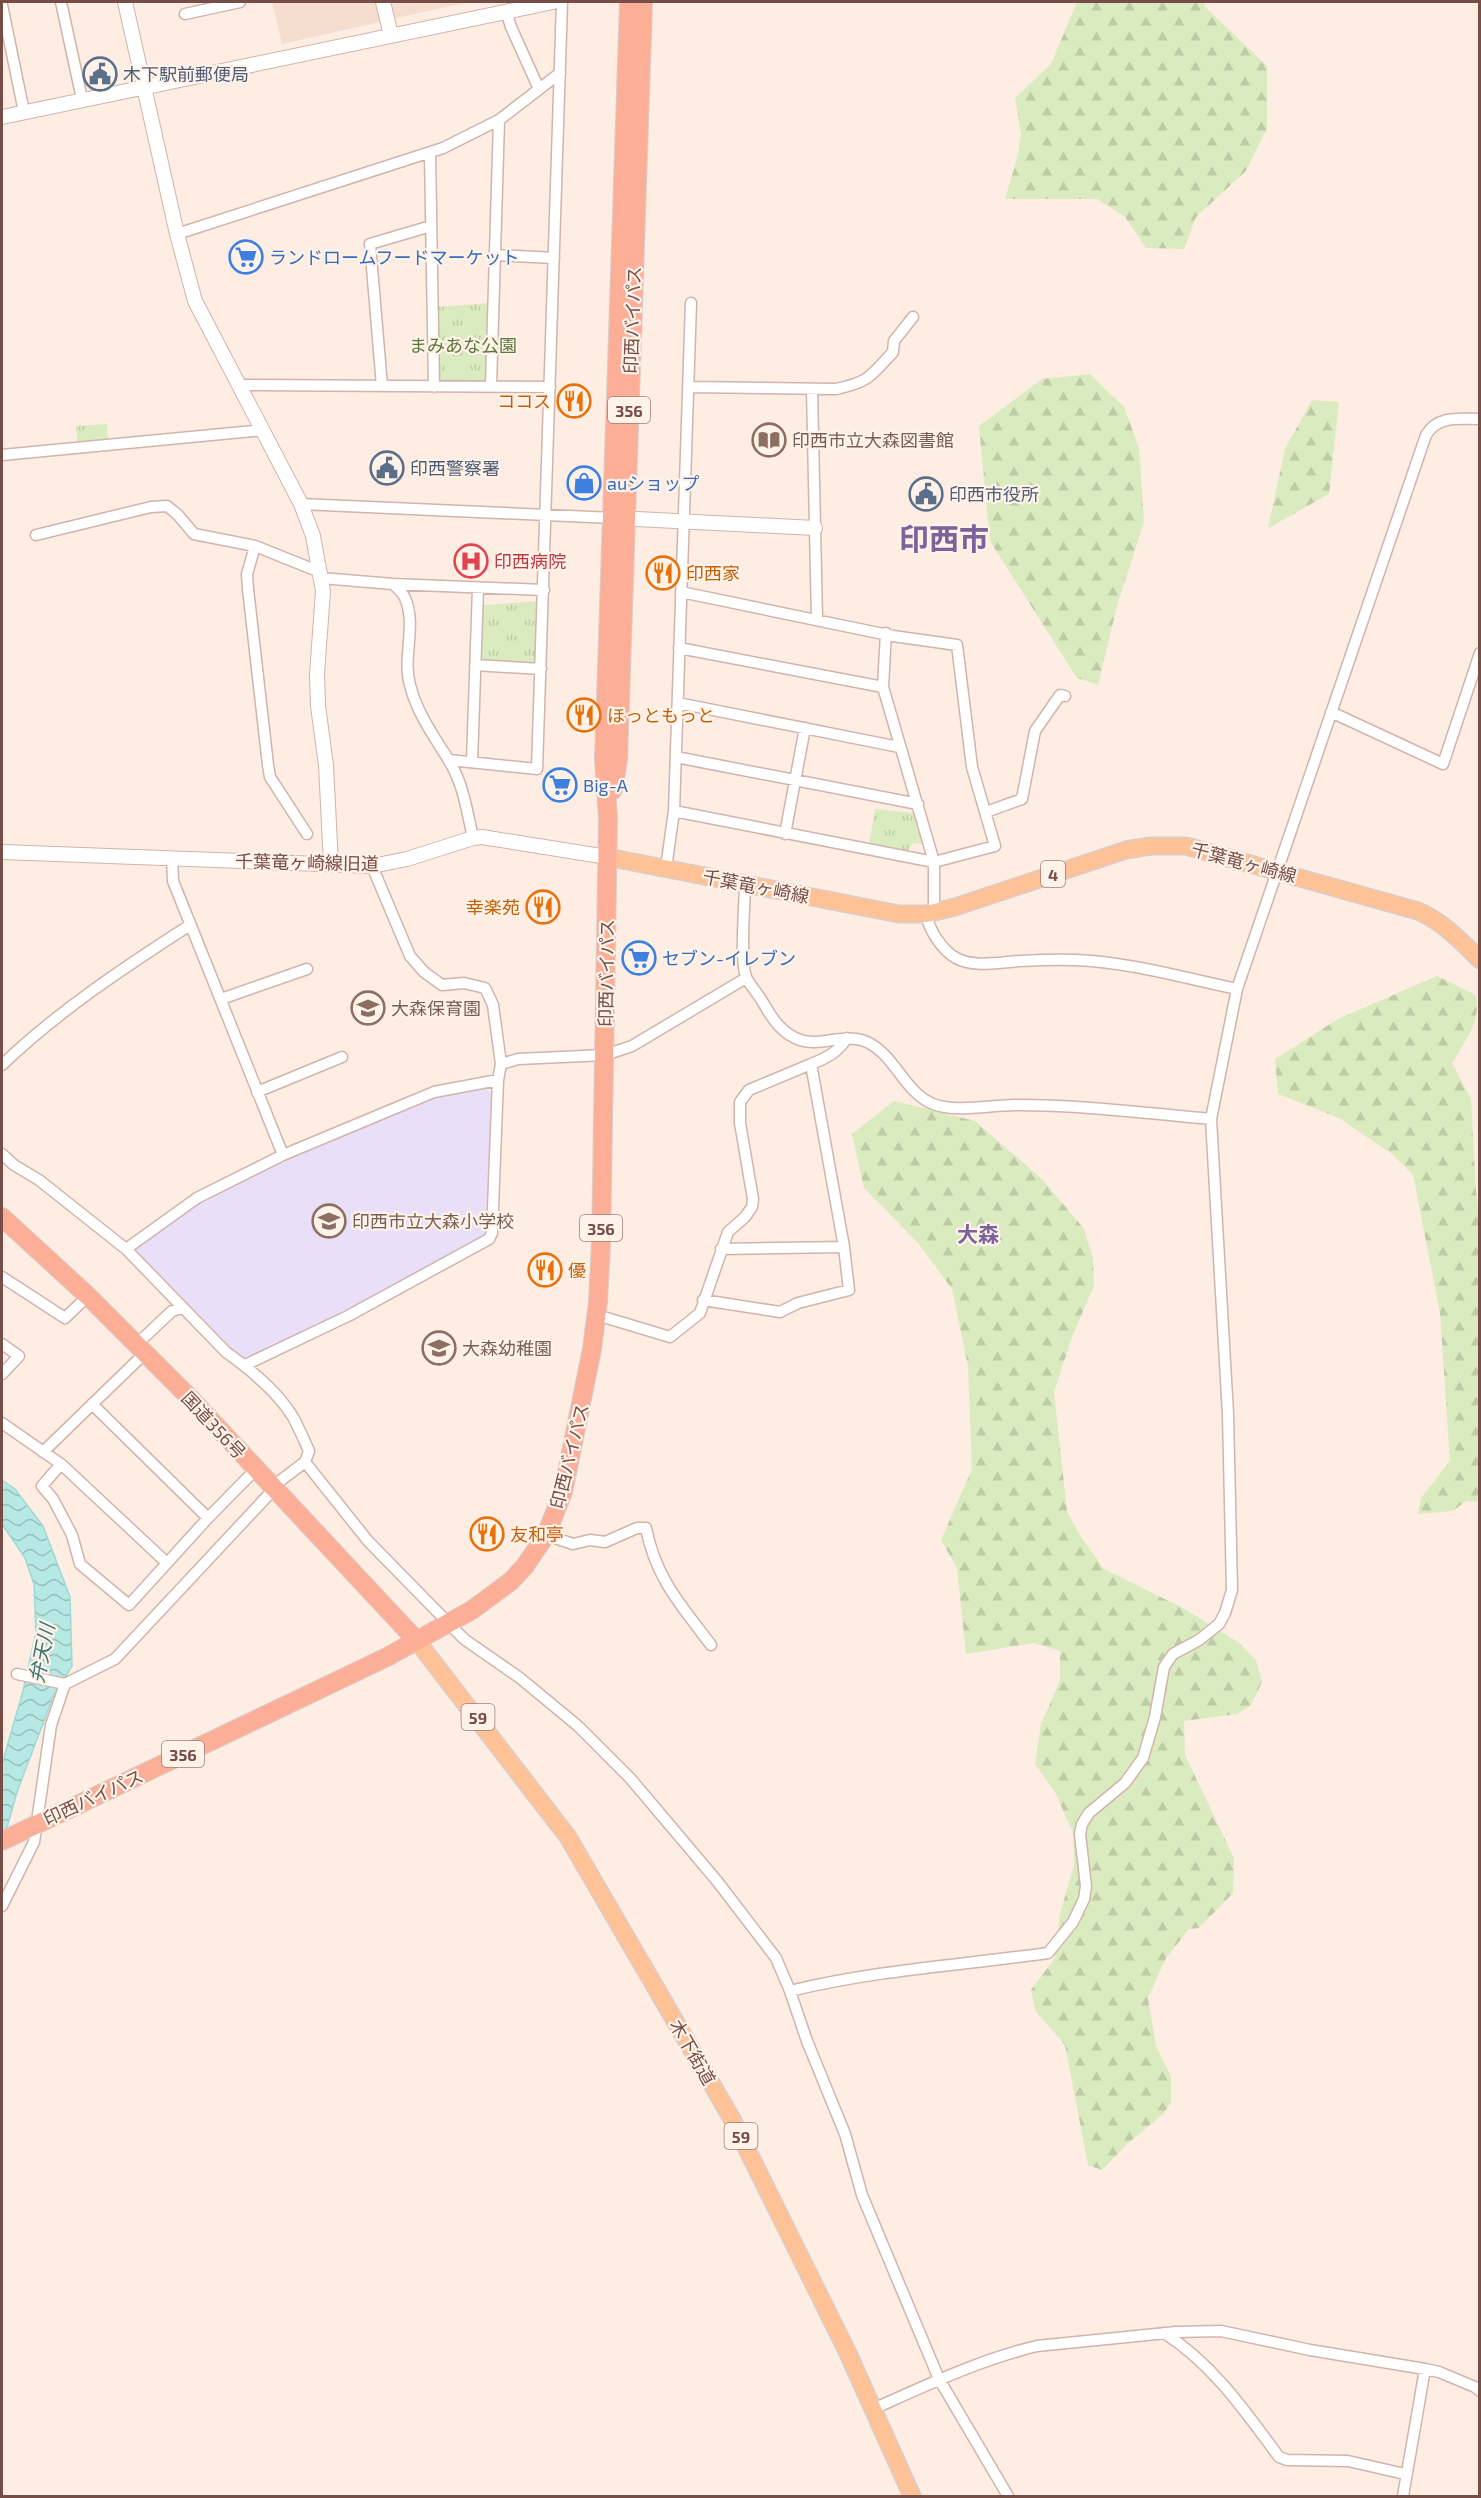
<svg xmlns="http://www.w3.org/2000/svg" width="1481" height="2498" font-family="'Exo 2','Noto Sans JP',sans-serif">
<style>
.residential{fill:#f5ddd0}
.education{fill:#eadff9}
.forest{fill:url(#forest-firs)}
.park{fill:url(#park-tufts)}
.water{fill:url(#water-waves);stroke:#9bdad6;stroke-width:1.5}
.lines{fill:none;stroke-linecap:round;stroke-linejoin:round}
.minor-casing{stroke:#d1b4ab;stroke-width:13}
.tertiary-casing{stroke:#d1b4ab;stroke-width:16}
.primary-casing{stroke:#d9cdcb;stroke-width:19}
.trunk-casing{stroke:#d9cdcb;stroke-width:20}
.minor{stroke:#fff;stroke-width:10}
.tertiary{stroke:#fff;stroke-width:14}
.primary{stroke:#ffc297;stroke-width:16}
.trunk{stroke:#fdae96;stroke-width:18}
.labels{text-anchor:middle;dominant-baseline:central;stroke-width:4.5;stroke-linejoin:round;paint-order:stroke}
.shield{fill:#fff2e9;stroke:#9f7f78;stroke-width:1.5}
.shield-label{font-size:16px;font-weight:bold;fill:#764e47}
.service-label{font-size:18px;fill:#4e5e75;stroke:#fff2e9;text-anchor:start}
.shop-label{font-size:18px;fill:#366cbe;stroke:#fff2e9;text-anchor:start}
.street-label{font-size:18px;fill:#764e47;stroke:#fff2e9}
.park-label{font-size:18px;fill:#5a773c;stroke:#fff2e9}
.food-label{font-size:18px;fill:#c56008;stroke:#fff2e9;text-anchor:start}
.education-label{font-size:18px;fill:#785e54;stroke:#fff2e9;text-anchor:start}
.health-label{font-size:18px;fill:#be3a42;stroke:#fff2e9;text-anchor:start}
.water-label{font-size:20px;font-style:italic;fill:#387672;stroke:#fff2e9}
.quarter-label{font-size:21px;font-weight:bold;fill:#7b629a;stroke:#fff2e9}
.town-label{font-size:30px;font-weight:bold;fill:#7b629a;stroke:#fff2e9}
</style>
<defs>
<pattern id="forest-firs" width="22" height="20" patternUnits="userSpaceOnUse" patternTransform="scale(1.5)"><rect width="22" height="20" fill="#dbebc0"/><path d="M5 1l3.5 6h-7zM16 11l3.5 6h-7z" fill="#bfcba6"/></pattern>
<pattern id="park-tufts" width="24" height="20" patternUnits="userSpaceOnUse" patternTransform="scale(1.5)"><rect width="24" height="20" fill="#dbebc0"/><path d="M3 7l-1-3M5 7V3M7 7l1-3M15 17l-1-3M17 17v-4M19 17l1-3" fill="none" stroke="#bfcba6"/></pattern>
<pattern id="water-waves" width="16" height="10" patternUnits="userSpaceOnUse" patternTransform="scale(1.5)"><rect width="16" height="10" fill="#b6e8e4"/><path d="M0 5q4-4 8 0t8 0" fill="none" stroke="#99bebb"/></pattern>
</defs>
<rect width="100%" height="100%" fill="#fdede2"/>
<path class="residential" d="M272,2H468L282,44Z"/>
<path class="education" d="M486,1088L493,1095L485,1235L256,1358H239L134,1252L135,1246L208,1194L226,1190L262,1170L430,1099Z"/>
<path class="forest" d="M1077,2H1204L1205,7L1267,66V128L1246,171L1196,217L1184,249L1146,248L1125,217L1097,199H1005L1018,155L1021,134L1015,98L1051,64Z
M1090,374L1124,407L1139,448L1144,522L1117,606L1098,685L1077,678L990,541L979,426L1042,379Z
M1312,400L1339,402L1329,494L1268,528L1285,449Z
M1437,976L1476,995C1481,1022 1466,1040 1452,1063L1471,1099L1476,1192L1479,1213L1480,1502L1466,1501L1453,1511L1418,1514L1421,1498L1450,1461L1440,1313L1413,1175L1392,1154L1339,1118L1278,1094L1275,1059L1338,1019Z
M894,1101L975,1121L1042,1179L1084,1229L1093,1258L1094,1286L1072,1337L1054,1392L1067,1511L1079,1534L1104,1569L1183,1608L1238,1642L1256,1660L1262,1682L1251,1705L1237,1714L1184,1721L1185,1755L1234,1858L1233,1893L1199,1928L1189,1929L1166,1958L1148,1998L1156,2046L1171,2077V2103L1163,2114L1127,2144L1102,2170L1088,2165L1065,2045L1036,2012L1031,1990L1055,1958L1060,1914L1074,1865L1073,1833L1056,1794L1035,1764L1041,1724L1060,1680V1651L1034,1643L966,1654L957,1568L941,1540L972,1469L968,1366L952,1289L918,1243L864,1188L852,1134Z"/>
<path class="park" d="M490,303L488,385L439,383L437,307Z
M107,424L108,443L78,446L76,426Z
M540,601L538,665L481,661L484,605Z
M875,809L913,813L923,844L913,843L906,853L869,846Z"/>
<path class="water" d="M2,1480L15,1489L43,1526L70,1597L72,1666L53,1697L17,1792L2,1845V1764L23,1691L36,1632L34,1584L25,1558L2,1524Z"/>
<g class="lines">
<g class="minor-casing">
<path id="minor" d="M61,2L82,99
M2,5L24,112
M506,11L511,27L539,89
M185,14L240,2
M430,153L434,387
M177,234L443,148L499,120L560,73
M496,255L554,258
M238,385L550,387
M382,386L370,244L431,226
M491,386L499,120
M688,387L836,389C869,382 871,376 893,352L894,341L913,317
M812,389L817,620
M2,455L263,430
M301,504L613,518
M36,535L151,507L167,506L178,515L194,534L255,546L320,572
M255,546L247,574L248,589L268,765L270,777L307,834
M321,578L393,584L544,590
M393,584C397,588 403,593 405,598C417,626 402,657 410,685C417,713 433,735 448,759C463,782 467,811 473,838
M886,633L883,687L934,862V912
M679,648L883,687
M475,665L541,669
M678,703L899,747
M1331,712L1443,764L1480,653
M676,757L918,804
M449,760L537,769L562,2
M472,762L478,588
M674,811L934,862L995,846L972,767L957,645L893,636L681,592
M986,812L1022,799L1035,731L1060,695L1065,696
M785,834L805,728
M172,858L173,881L283,1155
M372,866L410,956L424,972L442,985L464,983L485,988L493,1005L501,1064
M666,868L674,811L691,303
M745,884C745,903 739,964 747,979C752,988 760,996 765,1006C773,1020 783,1034 800,1040C821,1047 845,1032 867,1042C895,1055 904,1092 933,1104C957,1113 990,1105 1015,1105C1081,1105 1146,1113 1211,1119
M926,914C929,930 942,950 956,958C974,968 1000,962 1020,961C1038,960 1057,959 1075,960C1129,962 1184,978 1237,989
M221,999L307,969
M2,1065C58,1011 125,967 190,925
M257,1092L342,1057
M2,1154L14,1165L39,1180L126,1249L226,1352C251,1370 277,1391 293,1417C299,1428 304,1440 309,1451L305,1462L368,1541L464,1639L520,1678L578,1726L630,1778L717,1881L776,1958L790,1991L807,2041L845,2134L862,2195L939,2379L1008,2496
M126,1249L197,1198L283,1155L434,1092L498,1080L501,1064L518,1059L605,1055L632,1046L746,978
M721,1249L844,1247
M2,1277L65,1318L88,1296
M703,1300L780,1312L798,1303L849,1290L844,1247L811,1064C827,1058 838,1052 847,1038
M597,1315L670,1337L700,1313L728,1232L745,1217L752,1207L753,1199L740,1123V1102L749,1090L811,1064
M2,1344L19,1356L2,1374
M137,1344L172,1311L182,1308
M245,1365L348,1316L489,1239L492,1233L498,1080
M92,1404L208,1518
M2,1423L61,1464L167,1563
M43,1452L145,1353
M61,1464L42,1486L53,1499L72,1535L80,1564L129,1605L208,1518L255,1470
M272,1487L305,1462
M546,1535L573,1544L590,1540L605,1542L637,1528H646C656,1579 681,1605 711,1645
M17,1674L65,1684
M2,1906L34,1842L51,1725L65,1684L115,1659L274,1489
M790,1991C875,1970 962,1965 1048,1953L1073,1922L1084,1899L1086,1886L1080,1834L1082,1824L1089,1813L1125,1783L1143,1758L1155,1717L1164,1667L1173,1654L1199,1640L1219,1624L1225,1613L1232,1590L1228,1414L1211,1119L1237,989L1426,435C1438,415 1459,419 1480,419
M1164,2333C1213,2364 1245,2411 1279,2457L1287,2460L1348,2461L1405,2474
M873,2409C927,2385 979,2360 1037,2346L1176,2332L1221,2331L1310,2350L1425,2369L1439,2372L1475,2387L1480,2391
M1403,2496L1425,2369"/>
</g>
<g class="tertiary-casing">
<path id="tertiary" d="M125,2L177,234L195,301L301,504L313,536L323,591L317,674L318,706L326,765L331,864
M383,2L391,35
M2,117L553,2
M617,518L815,528
M2,852L372,866L407,859L473,838L482,837L607,857"/>
</g>
<g class="primary-casing">
<path id="primary" d="M607,857L899,914H926L955,907L1126,850L1151,846H1186L1418,911C1443,922 1461,941 1480,960
M417,1641L568,1837L732,2119L846,2349L912,2496"/>
</g>
<g class="trunk-casing">
<path id="trunk" d="M613,790L618,760L643,2
M2,1217L88,1296L191,1399L417,1641
M2,1841L387,1657L472,1610L511,1581L525,1566L546,1535L563,1492L592,1349L598,1302L601,1243L608,819L604,759L629,2"/>
</g>
<use href="#minor" class="minor"/>
<use href="#tertiary" class="tertiary"/>
<use href="#primary" class="primary"/>
<use href="#trunk" class="trunk"/>
</g>
<defs>
<g id="civic-ring" transform="scale(1.725)"><circle r="9.5" fill="#fff2e9" stroke="#5c6f8a" stroke-width="1.5"/><path d="M-.6-6.5H3V-4.5H.6V-3L4-1V1h2V6H-6V1h2V-1L-.6-3ZM-1.2 2.5V6h2.4V2.5Z" fill="#5c6f8a"/></g>
<g id="supermarket-ring" transform="scale(1.725)"><circle r="9.5" fill="#fff2e9" stroke="#3f7fe0" stroke-width="1.5"/><path d="M-6-5.5h2.5l.6 2H6L4.5 2H-2.5L-4.4-4H-6ZM-1.5 3.2a1.3 1.3 0 1 0 .1 0ZM3 3.2a1.3 1.3 0 1 0 .1 0Z" fill="#3f7fe0"/></g>
<g id="restaurant-ring" transform="scale(1.725)"><circle r="9.5" fill="#fff2e9" stroke="#e8710a" stroke-width="1.5"/><path d="M-5-6h1v4h1v-4h1v4h1v-4h1v5L-1.5 .5V6h-2V.5L-5-1ZM5-6V6H3V1.5H1.5Q1.5-4 5-6Z" fill="#e8710a"/></g>
<g id="library-ring" transform="scale(1.725)"><circle r="9.5" fill="#fff2e9" stroke="#8d6e63" stroke-width="1.5"/><path d="M-6-4Q-3-5.5-.7-3.5V5Q-3 3-6 4ZM6-4Q3-5.5 .7-3.5V5Q3 3 6 4Z" fill="#8d6e63"/></g>
<g id="shop-ring" transform="scale(1.725)"><circle r="9.5" fill="#fff2e9" stroke="#3f7fe0" stroke-width="1.5"/><path d="M-5-2.5h2.3a2.7 3.5 0 0 1 5.4 0H5L5.5 6h-11ZM-1.5-2.5h3a1.5 2.3 0 0 0-3 0Z" fill="#3f7fe0"/></g>
<g id="hospital-ring" transform="scale(1.725)"><circle r="9.5" fill="#fff2e9" stroke="#e0444e" stroke-width="1.5"/><path d="M-5-5h3v3.5h4V-5h3V5h-3V1.5h-4V5h-3Z" fill="#e0444e"/></g>
<g id="school-ring" transform="scale(1.725)"><circle r="9.5" fill="#fff2e9" stroke="#8d6e63" stroke-width="1.5"/><path d="M0-5L7-2L0 1L-7-2ZM-4 1L0 2.5L4 1V4Q0 6-4 4Z" fill="#8d6e63"/></g>
</defs>
<g fill-rule="evenodd">
<use href="#civic-ring" x="100" y="74"/>
<use href="#supermarket-ring" x="246" y="257"/>
<use href="#restaurant-ring" x="574" y="401"/>
<use href="#library-ring" x="769" y="440"/>
<use href="#civic-ring" x="387" y="468"/>
<use href="#shop-ring" x="584" y="483"/>
<use href="#civic-ring" x="926" y="494"/>
<use href="#hospital-ring" x="471" y="561"/>
<use href="#restaurant-ring" x="663" y="573"/>
<use href="#restaurant-ring" x="584" y="715"/>
<use href="#supermarket-ring" x="560" y="785"/>
<use href="#restaurant-ring" x="543" y="907"/>
<use href="#supermarket-ring" x="639" y="958"/>
<use href="#school-ring" x="368" y="1008"/>
<use href="#school-ring" x="329" y="1221"/>
<use href="#restaurant-ring" x="545" y="1270"/>
<use href="#school-ring" x="439" y="1348"/>
<use href="#restaurant-ring" x="487" y="1534"/>
</g>
<g class="labels">
<g class="shield">
<rect x="608" y="397" width="42" height="26" rx="4.5"/>
<rect x="1041" y="861" width="24" height="26" rx="4.5"/>
<rect x="580" y="1215" width="42" height="26" rx="4.5"/>
<rect x="461.5" y="1704" width="33" height="26" rx="4.5"/>
<rect x="162" y="1741" width="42" height="26" rx="4.5"/>
<rect x="724.5" y="2123" width="33" height="26" rx="4.5"/>
</g>
<g class="shield-label">
<text x="629" y="410">356</text>
<text x="1053" y="874">4</text>
<text x="601" y="1228">356</text>
<text x="478" y="1717">59</text>
<text x="183" y="1754">356</text>
<text x="741" y="2136">59</text>
</g>
<g class="service-label">
<text x="123" y="74">木下駅前郵便局</text>
<text x="410" y="468">印西警察署</text>
<text x="949" y="494">印西市役所</text>
</g>
<g class="shop-label">
<text x="269" y="257">ランドロームフードマーケット</text>
<text x="607" y="483">auショップ</text>
<text x="583" y="785">Big-A</text>
<text x="662" y="958">セブン-イレブン</text>
</g>
<g class="street-label">
<text transform="translate(632 320) rotate(-88)">印西バイパス</text>
<text transform="translate(307 862) rotate(1)">千葉竜ヶ崎線旧道</text>
<text transform="translate(1244 862) rotate(15)">千葉竜ヶ崎線</text>
<text transform="translate(756 886) rotate(11)">千葉竜ヶ崎線</text>
<text transform="translate(606 973) rotate(-89)">印西バイパス</text>
<text transform="translate(214 1425) rotate(47)">国道356号</text>
<text transform="translate(569 1456) rotate(-76)">印西バイパス</text>
<text transform="translate(93 1797) rotate(-25)">印西バイパス</text>
<text transform="translate(693 2052) rotate(60)">木下街道</text>
</g>
<g class="park-label">
<text x="463" y="345">まみあな公園</text>
</g>
<g class="food-label">
<text x="551" y="401" text-anchor="end">ココス</text>
<text x="686" y="573">印西家</text>
<text x="607" y="715">ほっともっと</text>
<text x="520" y="907" text-anchor="end">幸楽苑</text>
<text x="568" y="1270">優</text>
<text x="510" y="1534">友和亭</text>
</g>
<g class="education-label">
<text x="792" y="440">印西市立大森図書館</text>
<text x="391" y="1008">大森保育園</text>
<text x="352" y="1221">印西市立大森小学校</text>
<text x="462" y="1348">大森幼稚園</text>
</g>
<g class="health-label">
<text x="494" y="561">印西病院</text>
</g>
<g class="water-label">
<text transform="translate(41 1653) rotate(-79)">弁天川</text>
</g>
<g class="quarter-label">
<text x="978" y="1233">大森</text>
</g>
<g class="town-label">
<text x="944" y="538">印西市</text>
</g>
</g>
<rect width="1481" height="2498" fill="none" stroke="#764e47" stroke-width="6"/>
</svg>
